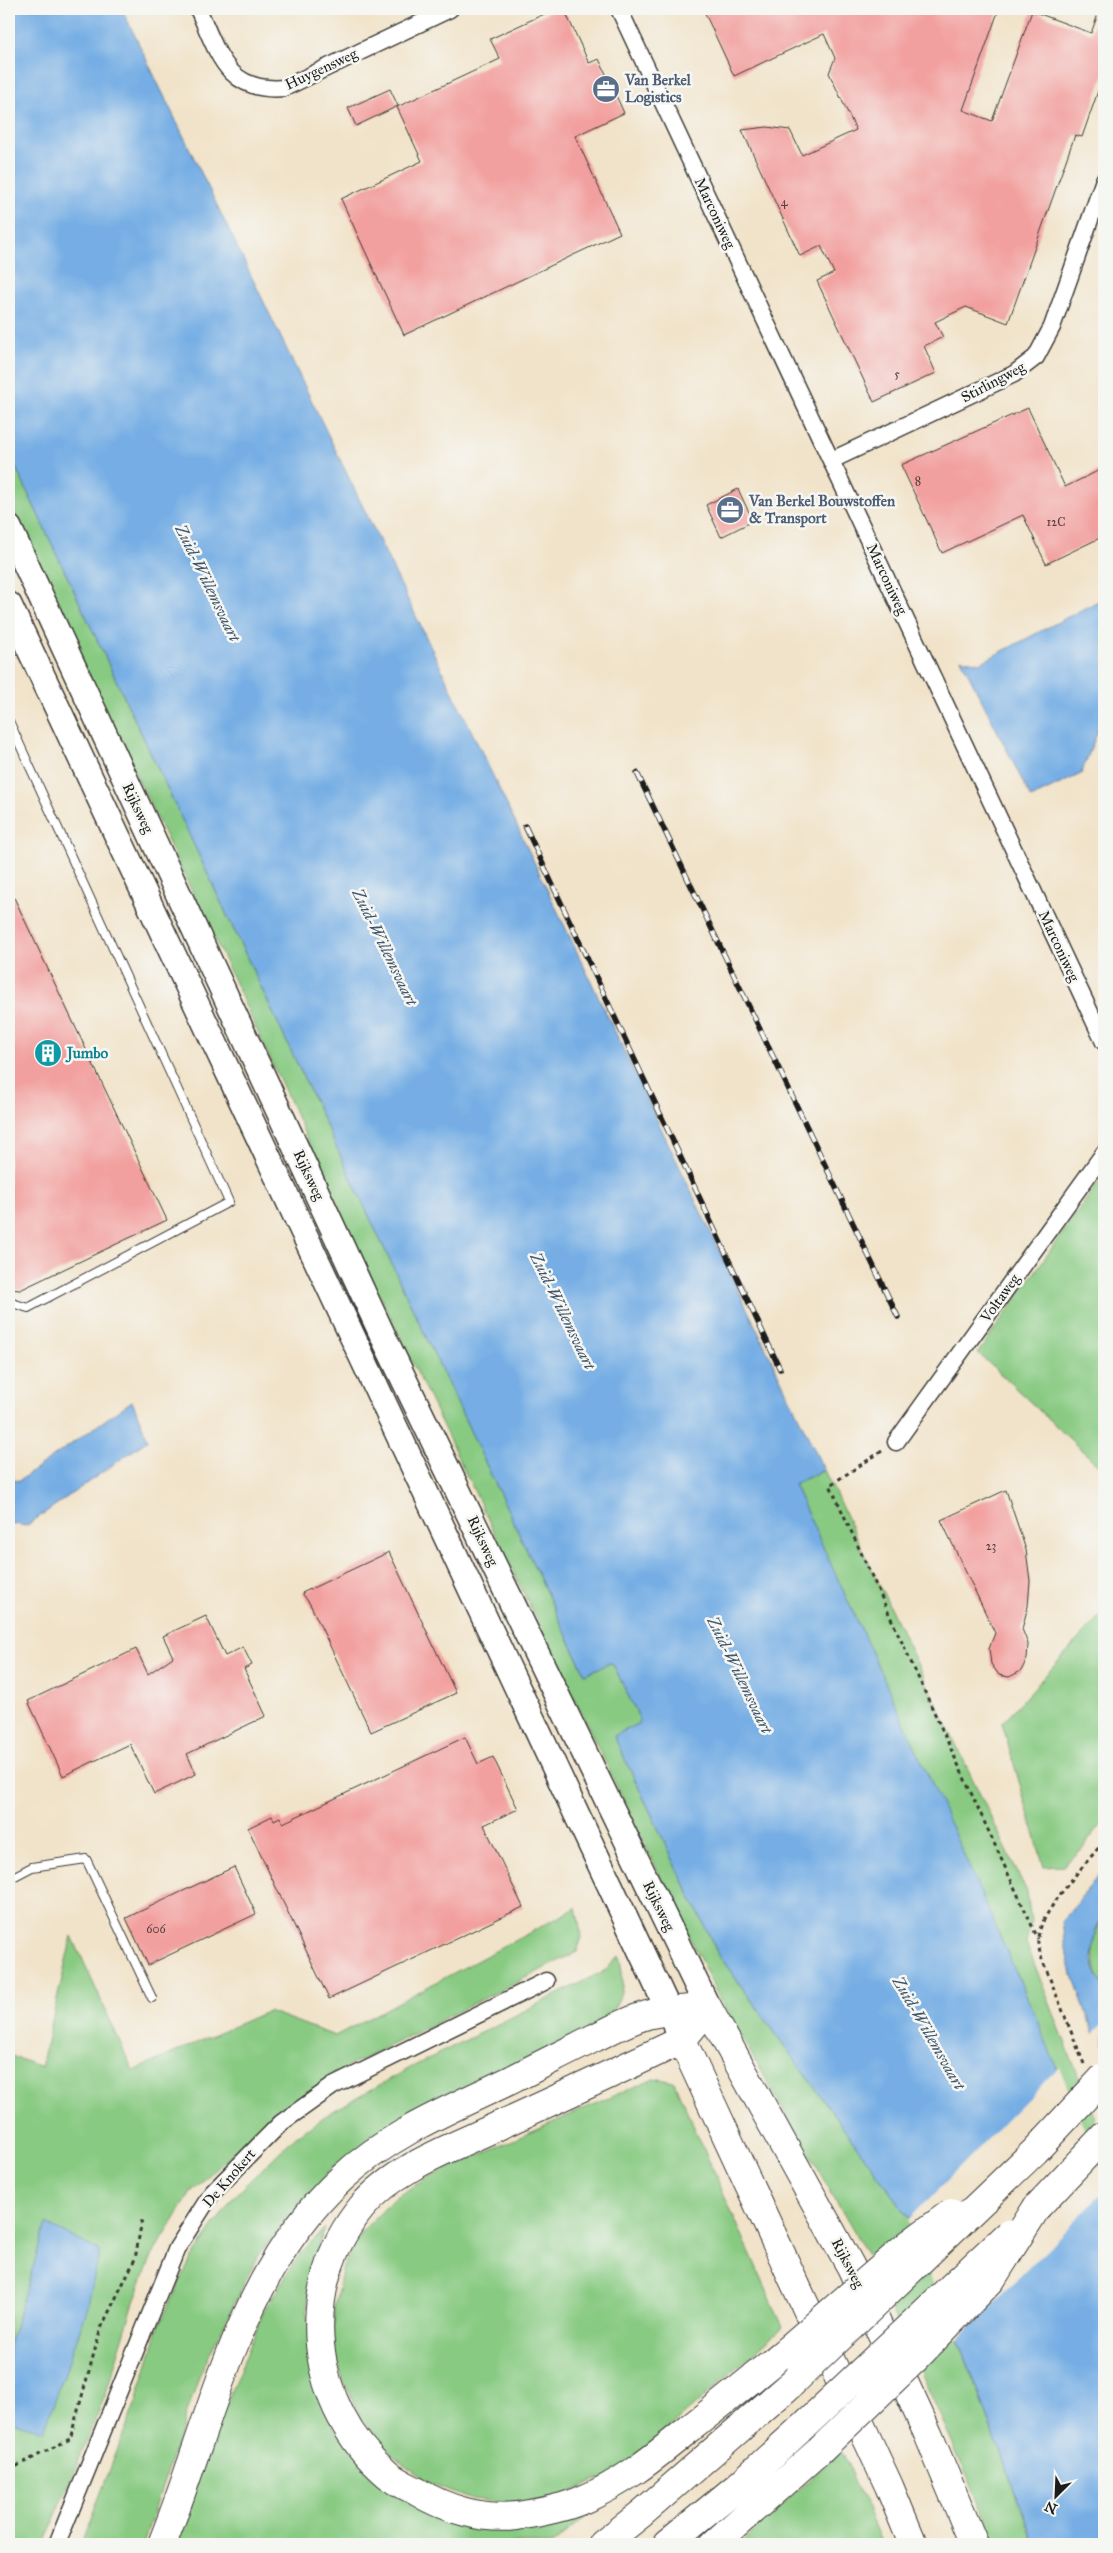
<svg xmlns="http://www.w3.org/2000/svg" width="1113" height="2553" font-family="'IM FELL Great Primer',serif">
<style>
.green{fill:#88ca82;stroke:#52734f}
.water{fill:#75ade4;stroke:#486480}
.pier{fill:#f1e3c9}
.building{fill:#f2a09f}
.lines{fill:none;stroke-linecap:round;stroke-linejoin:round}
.lane-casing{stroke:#3c3a36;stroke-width:10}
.street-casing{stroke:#3c3a36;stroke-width:19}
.primary-casing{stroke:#3c3a36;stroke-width:28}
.highway-casing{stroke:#3c3a36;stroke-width:30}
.path{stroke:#3c3a36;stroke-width:3;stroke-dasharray:4 4;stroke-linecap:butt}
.lane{stroke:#fff;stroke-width:8}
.street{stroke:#fff;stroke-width:16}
.primary{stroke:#fff;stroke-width:25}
.highway{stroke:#fff;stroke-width:28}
.rail-casing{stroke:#1c1c1c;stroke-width:5.5}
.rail{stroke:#f6f6f2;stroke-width:4;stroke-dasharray:11;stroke-linecap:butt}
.highway-bridge-casing{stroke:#3c3a36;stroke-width:30;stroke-linecap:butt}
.highway-bridge{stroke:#fff;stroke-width:28}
.labels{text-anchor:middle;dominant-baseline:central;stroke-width:5;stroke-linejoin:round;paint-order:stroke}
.number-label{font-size:12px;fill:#523d3d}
.street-label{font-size:15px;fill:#1c1c1c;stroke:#f6f6f2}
.service-label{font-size:15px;font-weight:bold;fill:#4e5e75;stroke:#f6f6f2;text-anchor:start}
.culture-label{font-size:15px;font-weight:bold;fill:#0d838f;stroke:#f6f6f2;text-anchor:start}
.water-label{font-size:16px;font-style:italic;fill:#40566c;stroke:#f6f6f2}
</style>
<rect width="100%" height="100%" fill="#f6f6f2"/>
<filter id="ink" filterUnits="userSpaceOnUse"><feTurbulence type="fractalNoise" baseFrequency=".02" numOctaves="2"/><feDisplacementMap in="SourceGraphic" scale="10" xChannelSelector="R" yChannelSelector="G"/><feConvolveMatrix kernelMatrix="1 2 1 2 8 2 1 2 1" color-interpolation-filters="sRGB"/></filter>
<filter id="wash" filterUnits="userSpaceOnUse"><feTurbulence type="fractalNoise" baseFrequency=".0096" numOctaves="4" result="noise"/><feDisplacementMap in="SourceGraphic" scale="20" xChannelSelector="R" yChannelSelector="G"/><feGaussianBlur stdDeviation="1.12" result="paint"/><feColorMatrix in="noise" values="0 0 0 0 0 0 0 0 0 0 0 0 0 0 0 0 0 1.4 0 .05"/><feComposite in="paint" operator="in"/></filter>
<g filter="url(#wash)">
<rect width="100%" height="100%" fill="#f1e3c9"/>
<path class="green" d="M9,453L585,1674L610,1663L613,1664L640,1720L639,1723L614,1736L718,1954L909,2218L932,2279L965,2356L1034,2544H998L869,2258L719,1998L368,1271L218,946L49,593L9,500Z
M1104,1174V1471L978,1353Z
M824,1470L1027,1892L1031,1921L1026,1943L1104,2141V2183L794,1484Z
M1104,1611V1821L1081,1850L1063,1866L1044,1867L1002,1723Z
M576,1908L582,1937L577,1952L343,2069L255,2132L192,2191L151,2258L134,2302L105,2396L44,2544H9V2055L41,2067L72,1936L133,2071L268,2011L335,2036Z
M1104,1915V1989C1092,1958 1087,1946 1104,1915Z
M619,1956C626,1985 623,1999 603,2022L391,2125L330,2170L258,2255L200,2374L143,2544H81L136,2402L160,2323L191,2259L235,2195L295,2137L331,2112L412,2067L606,1970Z
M654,2078L674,2082L783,2327L619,2472L556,2498L518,2504L472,2499L430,2483L395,2458L362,2420L342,2377L334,2346V2309L343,2266L363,2230L396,2197L429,2177Z
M325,2228L311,2267L307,2312L334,2428L498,2530L585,2518L552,2544H170L264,2310L300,2254Z
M841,2450L882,2544H740Z"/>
<path class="water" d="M9,9H122L485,759L824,1470L794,1484L929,1777L1035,2015L1104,2183V2544H1034L965,2356L909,2218L718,1954L614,1736L639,1723L640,1720L613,1664L610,1663L585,1674L9,453Z
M1104,598V715L1081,774L1031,798L961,659L980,663Z
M132,1401L148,1440L26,1526L9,1523V1479L19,1481Z
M1104,1868V1915L1095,1931L1092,1959L1104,1989V2063L1068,1961L1062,1922Z
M46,2224L100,2251L86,2313L44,2431L9,2420V2346Z"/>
<path class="pier" d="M1104,2022V2066L1092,2035Z
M1059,2067L1104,2177V2191L956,2341L908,2220Z"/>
<g id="blocks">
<path class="building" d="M555,9H564L589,63L599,59L624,113L575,136L620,233L404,335L341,199L422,161L397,107L500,59L490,39Z
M703,9H999L963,110L992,121L1032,11L1091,33L1100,9H1104V74L1082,137L1075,135L1008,323L966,307L935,322L943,337L924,346L936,373L874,402L817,281L834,273L821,246L800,256L742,130L767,127L790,130L802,155L856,130L829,73L835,58L824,34L734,76Z
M390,89L398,106L356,126L348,108Z
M1028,408L1065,487L1104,468V536L1046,564L1023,515L942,553L901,465Z
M738,489L753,521L721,537L706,505Z
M9,887L167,1220L20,1290L9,1289Z
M1006,1490L1026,1550L1030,1581L1028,1606L1022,1629L1028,1644L1027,1659L1021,1671L1009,1677L999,1675L991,1664L989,1649L995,1633L941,1520Z
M389,1552L456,1693L371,1732L310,1604L302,1593Z
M206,1616L225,1656L243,1647L252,1665L244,1669L266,1716L187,1754L196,1774L154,1794L130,1744L63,1776L28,1701L136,1649L148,1674L173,1657L163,1636Z
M465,1737L478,1764L493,1757L518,1809L484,1825L523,1907L329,1999L248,1828L272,1816L274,1820L280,1817L283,1823Z
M234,1867L256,1914L148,1965L126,1918Z"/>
</g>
</g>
<g filter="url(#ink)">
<use href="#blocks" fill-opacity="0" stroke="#3c3a36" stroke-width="1"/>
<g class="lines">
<g class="lane-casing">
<path id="lane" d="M9,721L229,1202L28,1308L9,1302
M9,1879L32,1867L86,1859L152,1998"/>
</g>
<g class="street-casing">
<path id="street" d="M198,9C218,52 226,93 284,88L450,9
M619,9L1104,1042
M832,460L1014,374L1036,357L1052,327L1104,180
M896,1442L1104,1153
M57,2544L177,2248L212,2193L281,2123L333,2086L546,1981"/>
</g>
<g class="primary-casing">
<path id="primary" d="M9,528L382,1334L708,2008
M9,605L677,2028"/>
</g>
<g class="highway-casing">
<path id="highway" d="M708,2008L682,2040C622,2069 561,2097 500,2125C454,2147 395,2167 362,2207C295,2287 309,2408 387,2474C395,2481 406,2486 416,2491C445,2509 482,2520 517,2516C537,2513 564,2508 582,2500C621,2484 652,2459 684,2433C716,2408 748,2382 780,2356
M708,2008L851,2267L928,2434L974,2544
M682,2040L889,2486L913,2544
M1037,2207L1104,2136
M162,2544C213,2418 238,2274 342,2178C390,2133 455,2107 513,2079C540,2065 567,2052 594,2038C611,2030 629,2020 647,2015C667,2010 688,2009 708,2008
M603,2544L641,2514L791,2384
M667,2544L737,2487L807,2423
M714,2544L819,2451"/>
</g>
<path class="path" d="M882,1451L830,1485L1038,1939
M1084,2064L1040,1954C1040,1950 1037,1944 1038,1939C1039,1912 1087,1863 1104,1841
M9,2470L70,2439L101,2328L135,2259L142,2220"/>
<use href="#lane" class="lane"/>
<use href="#street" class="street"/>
<use href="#primary" class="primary"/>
<use href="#highway" class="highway"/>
<g class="rail-casing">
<path id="rail" d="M637,773L898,1317
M525,826L780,1369"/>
</g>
<use href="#rail" class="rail"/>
<g class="highway-bridge-casing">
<path id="highway-bridge" d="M780,2356L909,2244L951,2213
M791,2384L1035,2151L1104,2077
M807,2423L1008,2234
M819,2451L914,2360L991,2280L1037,2207"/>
</g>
<use href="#highway-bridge" class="highway-bridge"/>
</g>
</g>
<defs>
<g id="office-disc" transform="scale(1.4375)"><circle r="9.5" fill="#5c6f8a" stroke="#f6f6f2"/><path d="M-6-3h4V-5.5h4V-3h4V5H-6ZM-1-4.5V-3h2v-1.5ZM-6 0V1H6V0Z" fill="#fff"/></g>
<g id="building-disc" transform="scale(1.4375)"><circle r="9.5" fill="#0f9aa8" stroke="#f6f6f2"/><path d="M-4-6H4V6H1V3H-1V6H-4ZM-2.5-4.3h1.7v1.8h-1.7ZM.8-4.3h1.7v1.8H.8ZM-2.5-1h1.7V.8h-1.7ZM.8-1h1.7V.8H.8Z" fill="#fff"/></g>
</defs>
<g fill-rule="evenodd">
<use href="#office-disc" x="606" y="89"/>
<use href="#office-disc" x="730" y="510"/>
<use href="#building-disc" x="48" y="1053"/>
</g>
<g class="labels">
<g class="number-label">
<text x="784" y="202">4</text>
<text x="897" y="374">5</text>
<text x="918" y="481">8</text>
<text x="1056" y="522">12C</text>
<text x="991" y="1546">23</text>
<text x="156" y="1929">606</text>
</g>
<g class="street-label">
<text transform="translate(321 69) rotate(-25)">Huygensweg</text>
<text transform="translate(715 213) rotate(65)">Marconiweg</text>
<text transform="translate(993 382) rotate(-28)">Stirlingweg</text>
<text transform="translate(887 579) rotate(65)">Marconiweg</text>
<text transform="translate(138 808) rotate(65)">Rijksweg</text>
<text transform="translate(1059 946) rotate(65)">Marconiweg</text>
<text transform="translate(309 1175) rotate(65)">Rijksweg</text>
<text transform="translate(1000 1298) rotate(-54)">Voltaweg</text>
<text transform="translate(483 1541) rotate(65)">Rijksweg</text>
<text transform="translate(659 1906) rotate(64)">Rijksweg</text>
<text transform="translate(229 2178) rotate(-49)">De Knokert</text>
<text transform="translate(848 2263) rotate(63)">Rijksweg</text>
</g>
<g class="service-label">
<text x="625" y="80">Van Berkel<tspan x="625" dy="17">Logistics</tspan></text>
<text x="749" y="501">Van Berkel Bouwstoffen<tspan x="749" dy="17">&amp; Transport</tspan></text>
</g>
<g class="culture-label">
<text x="67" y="1053">Jumbo</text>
</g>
<g class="water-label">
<text transform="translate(208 583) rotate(64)">Zuid-Willemsvaart</text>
<text transform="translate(385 947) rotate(64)">Zuid-Willemsvaart</text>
<text transform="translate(563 1311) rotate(64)">Zuid-Willemsvaart</text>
<text transform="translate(740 1675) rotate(64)">Zuid-Willemsvaart</text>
<text transform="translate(929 2033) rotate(60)">Zuid-Willemsvaart</text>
</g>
</g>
<rect width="1113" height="2553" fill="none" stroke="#f6f6f2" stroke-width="30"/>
<g transform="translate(1056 2496) rotate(204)" stroke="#f6f6f2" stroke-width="4" paint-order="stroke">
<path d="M0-4L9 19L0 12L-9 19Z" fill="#1c1c1c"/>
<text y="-8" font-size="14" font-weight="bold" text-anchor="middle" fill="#1c1c1c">N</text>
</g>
</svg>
